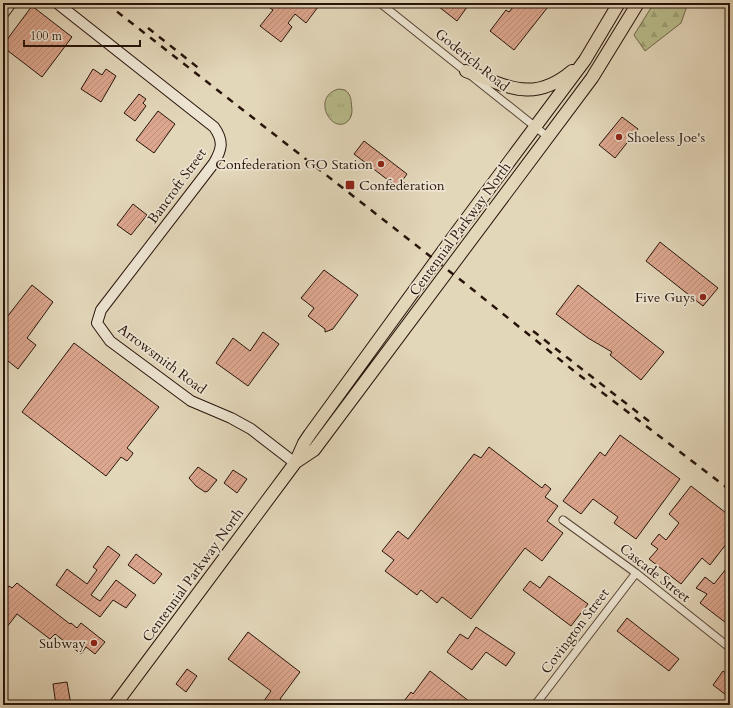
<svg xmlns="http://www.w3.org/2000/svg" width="733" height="708" font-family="Cardo,serif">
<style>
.grass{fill:url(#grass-tufts);stroke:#70684b}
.forest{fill:url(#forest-firs);stroke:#70684b}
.building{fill:url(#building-hatch);stroke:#28130a}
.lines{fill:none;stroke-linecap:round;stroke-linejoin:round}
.street-casing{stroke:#574436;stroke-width:9}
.secondary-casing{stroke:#28130a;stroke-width:12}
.primary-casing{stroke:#28130a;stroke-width:14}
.street{stroke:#ede5d2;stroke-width:7}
.secondary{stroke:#ede5d2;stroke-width:10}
.primary{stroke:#e3d7ba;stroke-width:12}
.rail{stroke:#28130a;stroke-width:2.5;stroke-dasharray:7 7;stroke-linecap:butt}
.poi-dot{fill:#8f2418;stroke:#ede5d2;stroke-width:1.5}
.labels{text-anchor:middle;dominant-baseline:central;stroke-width:3.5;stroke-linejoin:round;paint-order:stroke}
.street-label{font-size:14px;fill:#28130a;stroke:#ede5d2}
.poi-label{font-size:14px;fill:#28130a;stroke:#ede5d2;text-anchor:end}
</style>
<defs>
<pattern id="grass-tufts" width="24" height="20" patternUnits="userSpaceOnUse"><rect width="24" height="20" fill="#b9bd8c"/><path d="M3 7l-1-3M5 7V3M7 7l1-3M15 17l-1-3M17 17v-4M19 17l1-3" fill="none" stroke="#9fa277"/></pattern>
<pattern id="forest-firs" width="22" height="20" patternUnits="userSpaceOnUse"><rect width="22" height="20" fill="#b9bd8c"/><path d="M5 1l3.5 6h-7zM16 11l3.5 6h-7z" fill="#9fa277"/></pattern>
<pattern id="building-hatch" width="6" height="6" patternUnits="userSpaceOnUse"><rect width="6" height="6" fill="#dda78f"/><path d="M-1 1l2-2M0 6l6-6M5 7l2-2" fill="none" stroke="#be8f7a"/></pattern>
</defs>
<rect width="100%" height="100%" fill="#e3d7ba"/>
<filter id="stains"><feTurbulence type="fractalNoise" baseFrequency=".005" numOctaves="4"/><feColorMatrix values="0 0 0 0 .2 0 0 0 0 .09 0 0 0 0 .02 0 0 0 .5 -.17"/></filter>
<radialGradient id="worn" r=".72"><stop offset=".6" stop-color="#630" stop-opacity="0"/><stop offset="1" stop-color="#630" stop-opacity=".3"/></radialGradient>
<path class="grass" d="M339,89L345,90C352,95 351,102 352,110C352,114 351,118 348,121C332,136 310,96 339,89Z"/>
<path class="forest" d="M654,3H688L681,23L645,51L634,35Z"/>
<path class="building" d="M263,3H321L306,23L295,14L288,23L292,27L281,42L260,26L273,10Z
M434,3H470L457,21Z
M516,3H551L514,50L490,31L506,10L509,12Z
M32,6L72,37L42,77L3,47V45Z
M93,69L102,75L106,69L116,76L101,102L81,89Z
M139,94L146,99L143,103L146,106L135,121L124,113Z
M158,111L175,124L154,153L136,140Z
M622,117L638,129L615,158L599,145Z
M364,141L407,174L402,181L406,184L401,190L354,154Z
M133,204L147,215L131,235L117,225Z
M660,242L718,288L703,306L646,261Z
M324,270L358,295L335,326L333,329L325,332V329L308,316L314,308L301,298Z
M32,285L53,302L27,338L36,345L18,369L3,357V322Z
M578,285L664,352L641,380L610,355L612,352L588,338L556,314Z
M263,332L279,344L248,386L216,363L233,338L250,351Z
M74,343L159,407L127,448L133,453L132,455L127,461L121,457L106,476L22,412Z
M620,435L680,479L636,539L614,523L618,517L593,499L581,514L563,501L600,452L605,456Z
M489,447L542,488L545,484L551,489L545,497L558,506L547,521L563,533L542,561L525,548L471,619L442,597L437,603L421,590L417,595L385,571L394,560L382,551L398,531L408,539L474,454L481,458Z
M198,467L217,480L208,491L205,492L196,486L189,478Z
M233,470L247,479L237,493L224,483Z
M691,486L730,516V539L710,565L702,558L681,584L649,559L658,549L651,544L659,534L666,540L679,523L669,514Z
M108,546L120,555L91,595L100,601L116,580L136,595L126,608L113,600L100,617L56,585L67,569L87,584L97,570L93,567Z
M136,554L162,574L154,584L128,565Z
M730,564V626L700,603L707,594L696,588L705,577L714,584Z
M549,576L588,604L571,626L523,590L530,581L540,588Z
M17,583L70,624L71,623L77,628L81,623L105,642L95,654L86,647L81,654L55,634L50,639L17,614L3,632V594L9,586L12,588Z
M627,618L679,659L669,671L617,631Z
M476,627L515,653L506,666L486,652L472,670L447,652L460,634L468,639Z
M248,632L300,672L280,699L287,705H261L271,691L228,659Z
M187,669L197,676L186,692L176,684Z
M430,671L474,705H401L411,692L413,694Z
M723,671L730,676V698L713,685Z
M67,682L71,705H56L53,684Z"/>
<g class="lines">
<g class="street-casing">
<path id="street" d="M380,3L548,137
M563,520L636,573L730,648
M535,705L636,573"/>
</g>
<g class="secondary-casing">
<path id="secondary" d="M57,3L214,127C224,141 222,149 214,163L101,310L97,323L110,341L191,401L231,418L251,429L295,463
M3,14L11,3"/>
</g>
<g class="primary-casing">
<path id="primary" d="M466,71C507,86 533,104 572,71
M296,462L314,450L592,78L638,3
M115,705L295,463L304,443L310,434L459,229L585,60L619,3"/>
</g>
<use href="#street" class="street"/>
<use href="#secondary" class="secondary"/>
<use href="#primary" class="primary"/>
<path class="rail" d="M106,3L467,285L574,371L730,490
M148,28L201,70
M533,331L650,422"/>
</g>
<g class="poi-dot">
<circle cx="619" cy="137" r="4"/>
<circle cx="381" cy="164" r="4"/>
<rect x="345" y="180" width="10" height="10" rx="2"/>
<circle cx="703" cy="297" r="4"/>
<circle cx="94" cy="643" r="4"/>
</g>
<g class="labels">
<g class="street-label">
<text transform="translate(472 60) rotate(39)">Goderich Road</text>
<text transform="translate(177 186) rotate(-54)">Bancroft Street</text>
<text transform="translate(460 229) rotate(-54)">Centennial Parkway North</text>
<text transform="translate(162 359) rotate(37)">Arrowsmith Road</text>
<text transform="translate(655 573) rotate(38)">Cascade Street</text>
<text transform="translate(193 575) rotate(-54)">Centennial Parkway North</text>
<text transform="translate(575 631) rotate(-53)">Covington Street</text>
</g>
<g class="poi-label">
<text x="627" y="137" text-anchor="start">Shoeless Joe's</text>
<text x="373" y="164">Confederation GO Station</text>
<text x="359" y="185" text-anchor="start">Confederation</text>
<text x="695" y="297">Five Guys</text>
<text x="86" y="643">Subway</text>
</g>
</g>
<rect width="733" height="708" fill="none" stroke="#e3d7ba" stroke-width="16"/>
<rect x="4" y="4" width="725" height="700" fill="none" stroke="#28130a" stroke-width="2"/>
<rect x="8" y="8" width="717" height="692" fill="none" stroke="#28130a"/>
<path d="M24 40v6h116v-6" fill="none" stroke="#28130a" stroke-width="2"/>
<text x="30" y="40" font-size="12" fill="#28130a" stroke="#ede5d2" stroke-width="3" paint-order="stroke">100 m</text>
<rect width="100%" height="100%" filter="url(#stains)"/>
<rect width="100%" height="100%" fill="url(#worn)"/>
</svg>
